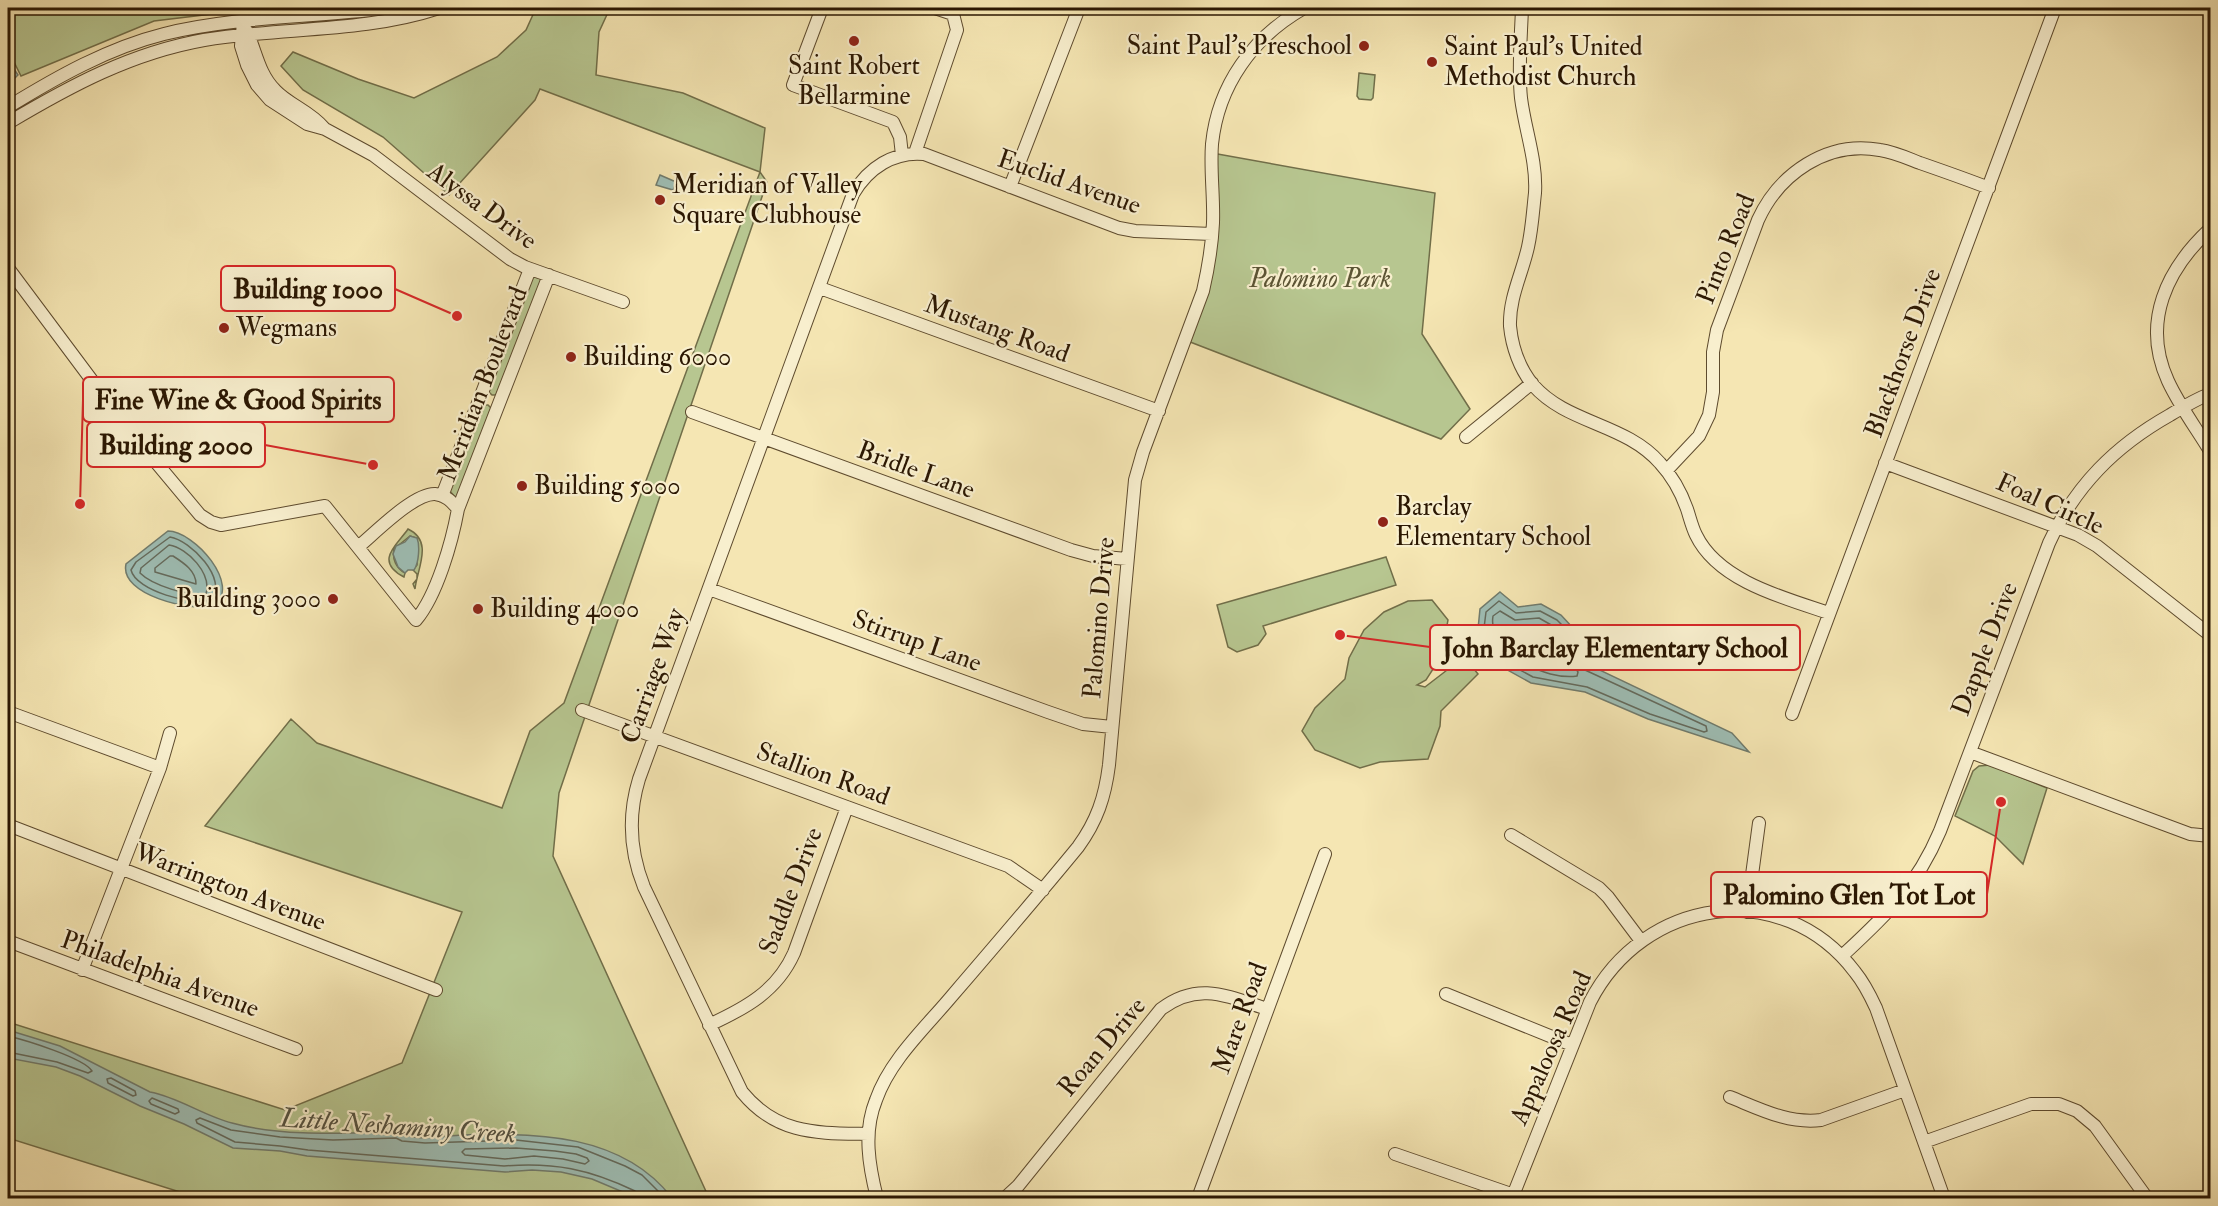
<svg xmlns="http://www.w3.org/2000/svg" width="2218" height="1206" font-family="'IM FELL Double Pica',serif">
	<rect width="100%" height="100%" fill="#f5e6b3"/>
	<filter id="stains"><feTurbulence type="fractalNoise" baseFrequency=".00333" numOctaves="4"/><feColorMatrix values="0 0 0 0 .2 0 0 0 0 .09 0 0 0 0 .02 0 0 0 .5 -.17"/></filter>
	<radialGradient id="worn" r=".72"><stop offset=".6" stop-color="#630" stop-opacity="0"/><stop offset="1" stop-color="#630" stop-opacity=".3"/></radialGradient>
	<!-- green -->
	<path fill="#b7c690" stroke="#716e49" stroke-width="1.5" d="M8 8H262L154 21 21 76 8 50Z
		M536 8H610L599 32 596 75 683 93 765 128 760 172 767 182 559 793 553 856 709 1198H199L8 1138V1022L285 1110 402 1063 462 912 205 826 291 719 317 743 502 808 530 731 564 703 760 172 540 89 535 100 449 195 383 137 303 90 281 66 293 52 358 79 414 98 497 57 526 30Z
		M1359 73 1375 75 1373 98 1371 100 1359 99 1357 96Z
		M1212 153 1435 193 1422 334 1470 409 1441 439 1185 340 1203 291Z
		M532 276 541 279 542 282 496 395H492L488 391Z
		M483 405H488L491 408 458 496 455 497 449 490Z
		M408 529C434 541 417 569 415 589L413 584 417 579V574L413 570 417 565V538L410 536 394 549C392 559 396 568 405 573L404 577C373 561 398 544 408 529Z
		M1386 557 1396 585 1263 626 1266 634 1258 645 1237 652 1228 647 1217 605Z
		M1432 600 1448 620 1443 647 1445 658 1442 665 1433 669 1426 680 1417 685 1425 687 1464 657 1478 674 1441 711 1440 726 1428 759 1380 762 1360 768 1315 750 1302 731 1315 708 1345 679 1349 658 1364 630 1384 612 1408 601Z
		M1990 765 2047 788 2023 864 1995 836 1955 816 1973 771 1979 766Z"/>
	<!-- water -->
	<path fill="#9ebeb5" stroke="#707b6d" stroke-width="1.5" d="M8 60 18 75 8 85Z
		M660 175 676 182 673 190 656 185Z
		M168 531C194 531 242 585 214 606 192 612 119 595 126 564Z
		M410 536 417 538C420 545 419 563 414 570H408L405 573 398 567 393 554 396 546 405 542Z
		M1500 592 1518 607 1541 604 1561 615 1572 627 1578 648 1589 665 1732 733 1749 752 1648 719 1585 692 1531 683 1502 667 1478 629 1480 609Z
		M8 1030 60 1046 150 1092C178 1097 204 1116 232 1123 282 1137 346 1133 398 1132 415 1142 443 1136 461 1135 536 1132 623 1134 672 1198H637L592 1179 561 1172 532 1170 505 1172 307 1156 280 1151 233 1148 184 1124 140 1106 80 1076 56 1067 8 1058Z"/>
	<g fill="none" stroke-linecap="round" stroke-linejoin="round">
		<!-- shore -->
		<path stroke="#646a5c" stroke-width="1.5" d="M170 537C190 540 229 579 211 600 193 606 136 591 131 570L136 562Z
			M169 545C188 548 212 574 206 594 189 597 152 585 140 573L141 568Z
			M170 556H173C184 563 196 571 196 584L155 572V568Z
			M1499 601 1516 613 1540 611 1557 620 1567 630 1572 651 1585 670 1706 726 1707 731 1704 732 1650 714 1587 687 1533 677 1507 663 1484 628 1486 612Z
			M1500 611 1515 620 1539 618 1553 626 1560 634 1566 654 1578 672 1577 676C1547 681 1487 653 1493 616Z
			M1506 628C1540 631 1551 620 1559 663 1547 666 1526 658 1517 649 1512 644 1509 637 1505 632Z
			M8 1036C25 1040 84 1058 92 1071L88 1073 57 1062 8 1052
			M111 1078 135 1091 136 1095 133 1096 108 1083 107 1079Z
			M152 1098 178 1109 179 1112 175 1114 151 1104 149 1101Z
			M516 1148 555 1151 576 1154 587 1158 589 1161 585 1164 563 1159 534 1156 505 1159 465 1155 462 1152 465 1149Z
			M637 1198 635 1191C589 1169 554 1162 504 1166L308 1150 280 1146 235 1142 197 1123 196 1120 200 1118 231 1130 280 1137 333 1140 396 1138 402 1141 425 1143 516 1140 578 1147 625 1166 642 1175 665 1198"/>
		<!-- minor casing -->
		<g stroke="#5e4b2e" stroke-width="14">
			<path id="minor" d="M822 8 793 85 893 122 900 137 902 155
				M1522 8C1521 37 1518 69 1521 98 1525 130 1537 161 1535 193 1533 211 1532 229 1528 247 1522 274 1509 298 1510 326 1512 347 1520 369 1533 385 1567 424 1625 423 1660 463 1672 476 1681 492 1687 509 1690 518 1692 527 1696 535 1718 581 1784 598 1829 613
				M243 22 241 46 247 65 257 85 270 100 307 124 325 129 373 155 510 259 525 267 623 302
				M246 30C256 50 258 73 275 90 289 105 310 111 324 128
				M8 107C57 77 108 48 164 34 236 16 312 18 386 8
				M8 123C70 86 131 53 204 40 282 27 363 33 439 8
				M915 153 957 30 953 14 935 8
				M1010 187 1079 8
				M2210 229C2167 269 2141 322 2168 381 2179 405 2196 428 2210 451
				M8 268 129 430 200 515 211 522 221 525 325 506 416 620C437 595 452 542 458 509L549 275
				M820 288 1159 411
				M692 412 1071 550 1093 556 1127 559
				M1466 437 1532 383
				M1885 463 2078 535 2097 546 2210 635
				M1667 470 1699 436 1709 415 1713 392V352L1717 330 1758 220C1779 174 1827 140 1880 150 1894 152 1907 158 1920 163 1943 171 1966 179 1989 188
				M442 496 530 269
				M358 547C375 533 414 493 435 494 446 495 452 502 458 509
				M709 589 1048 712 1083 724 1112 727
				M582 710 1008 866 1043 890
				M8 712 160 768
				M1792 714 2055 8
				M1970 752 2190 834 2210 836
				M8 825 436 990
				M1511 835 1599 888 1608 897 1641 941
				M1747 912 1759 823
				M8 941 296 1049
				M1842 956C1885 916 1916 888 1940 831L2049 543C2075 486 2115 446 2170 415 2183 407 2196 399 2210 394
				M82 970 160 768 170 733
				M1446 994 1572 1045
				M709 1025C746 1008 777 991 794 953L847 807
				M1730 1097C1760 1109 1788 1124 1821 1120L1905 1090
				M868 1134C817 1133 777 1135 742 1092L644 887C630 852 628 815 639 779L853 194C868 168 894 151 924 154L1119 228 1135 231 1212 234
				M1924 1142 2031 1104H2059L2077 1111 2095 1126 2147 1198
				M1395 1154 1514 1195
				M877 1198C869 1166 863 1132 876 1100 890 1060 925 1028 951 997 994 947 1037 897 1078 847 1097 821 1105 797 1109 765L1135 480 1143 452 1203 291C1208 269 1212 246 1213 223 1214 197 1210 170 1212 144 1218 85 1253 37 1304 8
				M1005 1198 1018 1186 1161 1009C1198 981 1227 996 1267 1009
				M1198 1198 1325 854
				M1512 1198 1590 1002C1643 898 1782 876 1855 972 1864 983 1870 995 1876 1008L1944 1198"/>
		</g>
		<!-- minor -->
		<use href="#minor" stroke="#f8efce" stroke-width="12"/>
	</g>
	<!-- markers -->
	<g fill="#8f2418" stroke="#f8efce" stroke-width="2">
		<circle cx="854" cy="41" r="6"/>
		<circle cx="1364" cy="46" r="6"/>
		<circle cx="1432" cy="62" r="6"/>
		<circle cx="660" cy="200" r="6"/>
		<circle cx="224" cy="328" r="6"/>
		<circle cx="571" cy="357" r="6"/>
		<circle cx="522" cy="486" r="6"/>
		<circle cx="1383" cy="522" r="6"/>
		<circle cx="333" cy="599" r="6"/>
		<circle cx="478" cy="609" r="6"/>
	</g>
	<g text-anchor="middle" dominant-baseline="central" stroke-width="4.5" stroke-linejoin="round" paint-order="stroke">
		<!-- poi labels -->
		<g font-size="26" fill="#2b1702" stroke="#f8efce" text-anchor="start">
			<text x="1352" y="46" text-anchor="end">Saint Paul's Preschool</text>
			<text x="1444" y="47">Saint Paul's United<tspan x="1444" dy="30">Methodist Church</tspan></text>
			<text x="854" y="66" text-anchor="middle">Saint Robert<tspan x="854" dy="30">Bellarmine</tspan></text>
			<text x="672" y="185">Meridian of Valley<tspan x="672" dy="30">Square Clubhouse</tspan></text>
			<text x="236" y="328">Wegmans</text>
			<text x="583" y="357">Building 6000</text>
			<text x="534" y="486">Building 5000</text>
			<text x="1395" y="507">Barclay<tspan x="1395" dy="30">Elementary School</tspan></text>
			<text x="321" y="599" text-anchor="end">Building 3000</text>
			<text x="490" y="609">Building 4000</text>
		</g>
		<!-- street labels -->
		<g font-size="26" fill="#2b1702" stroke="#f8efce">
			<text transform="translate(1069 182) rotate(19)">Euclid Avenue</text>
			<text transform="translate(482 206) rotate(36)">Alyssa Drive</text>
			<text transform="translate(1726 249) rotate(-68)">Pinto Road</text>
			<text transform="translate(997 329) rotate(20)">Mustang Road</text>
			<text transform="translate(1903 353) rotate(-70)">Blackhorse Drive</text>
			<text transform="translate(483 384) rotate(-69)">Meridian Boulevard</text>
			<text transform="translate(916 470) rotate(20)">Bridle Lane</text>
			<text transform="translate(2050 504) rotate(24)">Foal Circle</text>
			<text transform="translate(1099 618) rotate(-85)">Palomino Drive</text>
			<text transform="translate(917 641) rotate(20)">Stirrup Lane</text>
			<text transform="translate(1985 649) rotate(-69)">Dapple Drive</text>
			<text transform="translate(653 676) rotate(-70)">Carriage Way</text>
			<text transform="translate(823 774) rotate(20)">Stallion Road</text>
			<text transform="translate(230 887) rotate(21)">Warrington Avenue</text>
			<text transform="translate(791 891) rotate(-69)">Saddle Drive</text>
			<text transform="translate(160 974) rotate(20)">Philadelphia Avenue</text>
			<text transform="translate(1240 1018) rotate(-70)">Mare Road</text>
			<text transform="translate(1102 1047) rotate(-50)">Roan Drive</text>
			<text transform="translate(1551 1048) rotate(-66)">Appaloosa Road</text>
		</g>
		<!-- park labels -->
		<g font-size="26" font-style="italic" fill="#5c5434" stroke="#f8efce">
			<text x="1320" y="279">Palomino Park</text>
		</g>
		<!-- water labels -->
		<g font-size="27" font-style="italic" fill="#535141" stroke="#f8efce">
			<text transform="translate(398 1126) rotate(4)">Little Neshaminy Creek</text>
		</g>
	</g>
	<!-- callouts -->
	<path fill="none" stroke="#d62828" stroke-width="2" d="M457 316L395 289M80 504L83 400M373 465L265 445M1340 635L1430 647M2001 802L1987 894"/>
	<g fill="#d62828" stroke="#f8efce" stroke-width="2">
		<circle cx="457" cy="316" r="6"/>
		<circle cx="80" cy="504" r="6"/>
		<circle cx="373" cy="465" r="6"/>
		<circle cx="1340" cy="635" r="6"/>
		<circle cx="2001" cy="802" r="6"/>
	</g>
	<g fill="#f8efce" stroke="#d62828" stroke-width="2">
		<rect x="221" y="266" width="174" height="45" rx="6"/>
		<rect x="83" y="377" width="311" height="45" rx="6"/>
		<rect x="87" y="422" width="178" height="45" rx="6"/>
		<rect x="1430" y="625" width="370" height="45" rx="6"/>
		<rect x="1711" y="872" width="276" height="45" rx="6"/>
	</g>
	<g font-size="27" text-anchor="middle" font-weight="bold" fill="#2b1702">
		<text x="308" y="298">Building 1000</text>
		<text x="238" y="409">Fine Wine &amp; Good Spirits</text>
		<text x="176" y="454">Building 2000</text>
		<text x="1615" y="657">John Barclay Elementary School</text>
		<text x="1849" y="904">Palomino Glen Tot Lot</text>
	</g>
	<!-- margin -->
	<rect width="2218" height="1206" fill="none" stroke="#f5e6b3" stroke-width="30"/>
	<rect x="9" y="9" width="2200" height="1188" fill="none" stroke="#2b1702" stroke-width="3"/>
	<rect x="15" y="15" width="2188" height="1176" fill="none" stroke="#2b1702" stroke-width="1.5"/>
	<rect width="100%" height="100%" filter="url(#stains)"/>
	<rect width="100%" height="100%" fill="url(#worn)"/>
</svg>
